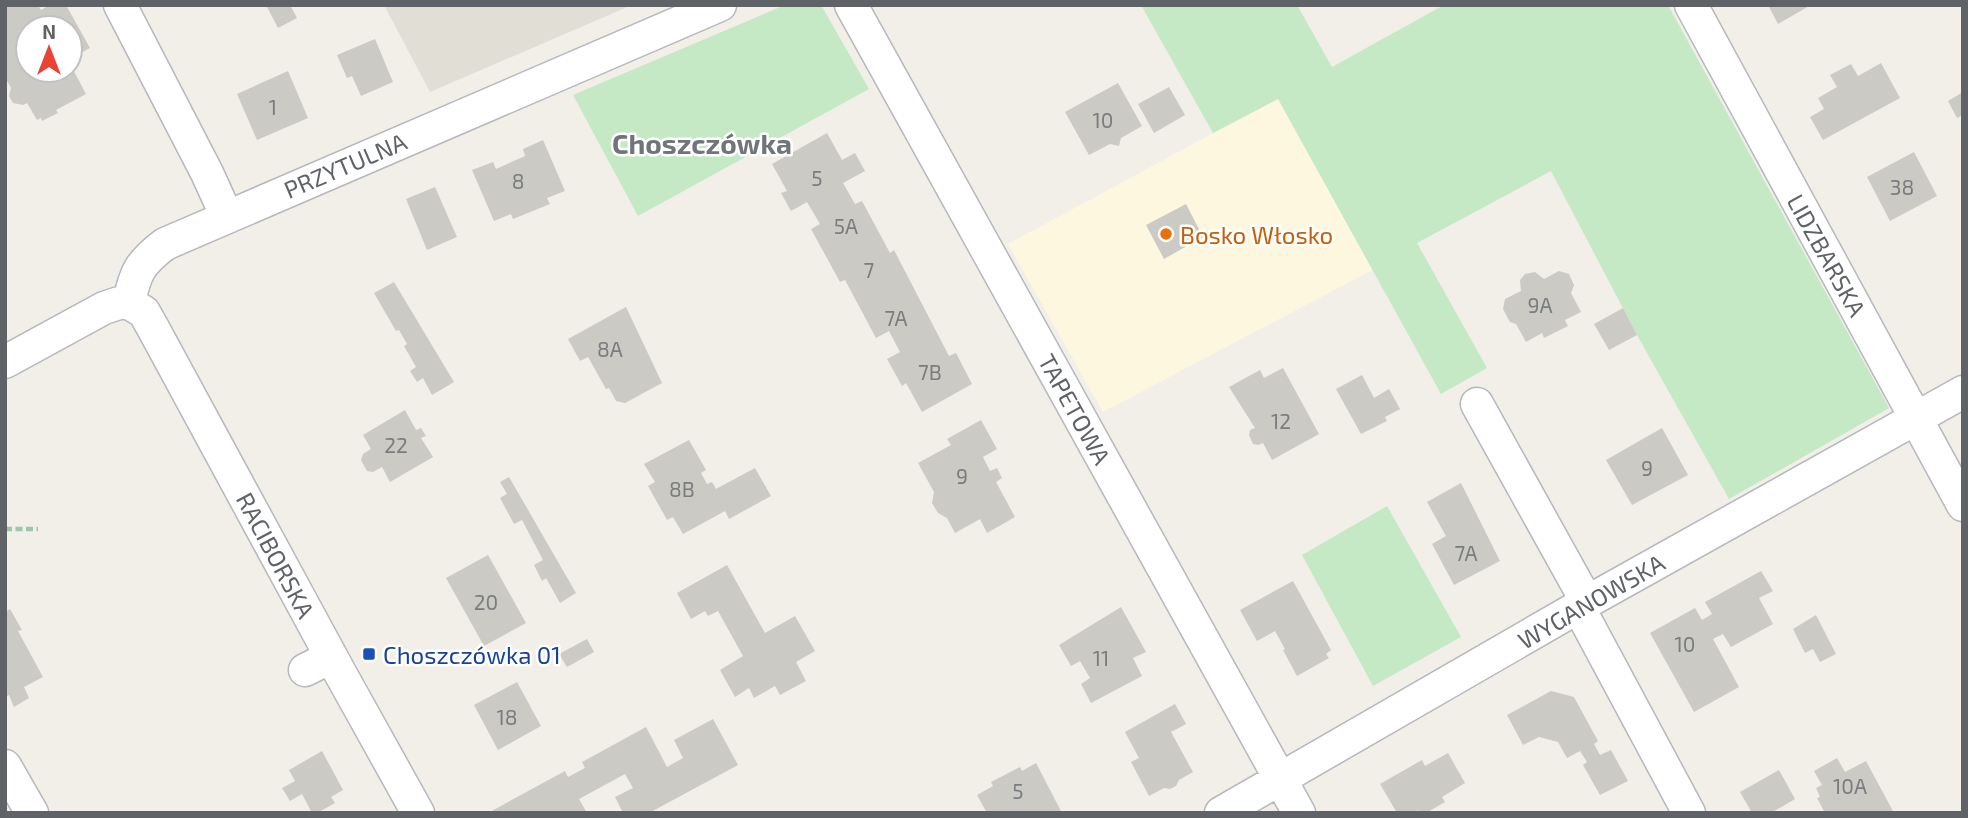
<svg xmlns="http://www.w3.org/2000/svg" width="1968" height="818" font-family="'Exo 2',sans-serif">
	<rect width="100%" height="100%" fill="#f1efe8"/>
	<!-- commercial -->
	<path fill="#fef7e0" d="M1278 98 1374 269 1103 412 1008 244Z"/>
	<!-- education -->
	<path fill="#e1ded6" d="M384 5H632L430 92Z"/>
	<!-- green -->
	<path fill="#c5e8c5" d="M785 5H821L869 89 638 216 573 95Z
		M1141 5H1297L1332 67 1444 5H1668L1889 408 1729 499 1637 335 1551 171 1417 243 1487 368 1441 394 1278 99 1213 133Z
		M1387 506 1461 637 1373 686 1302 555Z"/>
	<!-- building -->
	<path fill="#cccac5" d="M5 5H38L41 10 50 5H66L90 48 70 59V28H28V70H70V64L86 94 56 110 58 113 42 121 41 118 37 120 27 103 23 105 13 103 9 96 11 88 5 77Z
		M266 5H290L297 18 278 28Z
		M1768 5H1811L1778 24Z
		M375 39 393 82 361 96 352 76 347 78 337 55Z
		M1881 63 1900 98 1823 140 1810 117 1824 109 1818 98 1837 87 1830 75 1851 64 1858 76Z
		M288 71 308 118 257 140 237 94Z
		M1118 83 1142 126 1121 138 1119 146 1110 144 1089 155 1065 112Z
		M1169 87 1185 115 1154 133 1138 104Z
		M1963 92V115L1957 118 1948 101Z
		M827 133 842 160 855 153 865 171 843 183 855 204 862 201 890 253 894 250 949 356 956 353 972 384 922 412 906 383 902 386 887 359 900 352 889 331 876 338 845 280 840 282 811 229 820 224 807 202 791 211 781 193 787 191 772 164Z
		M543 140 565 191 547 198 550 204 513 219 511 214 494 221 472 170 493 162 496 169 525 156 523 149Z
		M1914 152 1937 196 1890 221 1867 177Z
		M435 187 457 237 427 250 406 199Z
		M1186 204 1203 237 1164 259 1146 225Z
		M1559 271 1569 274 1574 285 1571 293 1581 312 1565 320 1568 326 1544 338 1542 333 1526 342 1516 324 1510 322 1503 309 1505 299 1521 291 1520 280 1525 274 1535 272 1544 279Z
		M394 282 454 382 432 395 423 378 417 382 410 371 416 367 404 346 407 344 399 330 396 331 374 293Z
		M626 307 662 383 625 403 616 401 609 388 606 389 588 357 580 361 568 339Z
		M1623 308 1637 335 1609 350 1594 324Z
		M1283 368 1319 434 1272 460 1263 443 1258 445 1253 444 1249 435 1250 430 1255 428 1229 387 1260 370 1264 378Z
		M1362 375 1374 398 1389 389 1400 409 1385 417 1387 421 1361 434 1336 389Z
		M405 410 416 430 421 428 426 436 421 438 433 457 390 482 382 467 373 472 367 471 361 460 363 454 371 449 363 435Z
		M981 420 997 449 983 457 990 471 997 468 1002 478 996 482 1015 517 987 533 980 519 955 533 947 518 938 513 932 503 934 492 918 463 951 445 947 439Z
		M1662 428 1688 475 1632 505 1606 460Z
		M689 440 706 470 701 473 707 484 712 482 716 489 755 468 771 496 729 519 725 511 683 534 673 517 667 520 648 486 655 482 644 464Z
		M509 477 576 593 560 603 546 578 542 581 534 565 543 560 522 520 514 524 500 498 507 494 500 482Z
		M1461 483 1500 561 1454 585 1432 544 1446 536 1427 502Z
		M488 555 526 623 484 646 446 578Z
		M727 565 765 633 795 616 815 651 796 662 806 681 780 695 775 686 754 698 749 688 735 697 720 670 743 656 718 611 708 616 705 611 691 619 677 593Z
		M1761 571 1773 591 1759 598 1773 624 1731 647 1723 634 1713 639 1739 687 1694 712 1650 633 1695 608 1702 620 1712 614 1705 602Z
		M1293 581 1331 650 1326 654 1329 658 1297 676 1283 650 1285 649 1275 631 1257 641 1240 610Z
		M1121 607 1146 652 1133 658 1142 676 1091 703 1081 684 1090 678 1080 661 1071 666 1059 645Z
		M10 609 22 630 18 631 43 677 24 687 29 698 14 707 9 695 5 697V612Z
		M1816 615 1836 654 1820 662 1813 649 1805 653 1793 629Z
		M587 639 594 652 567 667 559 654Z
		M517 682 541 726 498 750 474 705Z
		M1551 691 1574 697 1598 741 1594 744 1600 755 1611 750 1628 781 1600 795 1583 765 1587 762 1580 751 1567 758 1558 742 1539 737 1523 745 1507 715Z
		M1175 704 1186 724 1171 732 1193 772 1179 780 1176 786 1170 789 1164 788 1149 796 1131 762 1139 758 1125 732Z
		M713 719 738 765 649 813H623L615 797 633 788 625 774 579 799 587 813H488L565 771 568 777 585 768 582 762 646 727 667 767 683 758 674 740Z
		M322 751 343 790 331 797 335 803 317 813H312L302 794 290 801 282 788 295 781 289 770Z
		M1448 753 1465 783 1442 797 1445 802 1426 813H1419L1418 810 1414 813H1397L1380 784 1422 760 1425 766Z
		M1837 758 1845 772 1866 761 1894 813H1825L1817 798 1820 797 1816 788 1822 785 1814 771Z
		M1036 763 1062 813H987L977 795 993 786 991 782 1020 767 1022 771Z
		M1779 770 1795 799 1771 813H1752L1740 792Z"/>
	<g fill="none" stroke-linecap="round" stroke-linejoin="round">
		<!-- minor casing -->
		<g stroke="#b5b8bc" stroke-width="35">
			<path id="minor" d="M120 5 207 173 227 217
				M851 5 1299 813
				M1691 5 1963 505
				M129 303C135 272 140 263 165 244L720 5
				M129 303 144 312 153 328 339 671 418 813
				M5 362 104 308 119 303H129
				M1477 404 1587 602
				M1579 608 1689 813
				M305 670 331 657
				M5 766 32 813
				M1221 813 1587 602 1963 392"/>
		</g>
		<!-- path -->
		<path stroke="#9cc7a9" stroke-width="4.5" stroke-dasharray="7 3.5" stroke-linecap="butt" d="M5 529H38"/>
		<!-- minor -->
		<use href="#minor" stroke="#fff" stroke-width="32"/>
	</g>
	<!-- markers -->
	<circle fill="#e8710a" stroke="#fff" stroke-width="2.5" cx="1166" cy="234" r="7"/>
	<rect fill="#1a4fb4" stroke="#fff" stroke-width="2.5" x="362" y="647" width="14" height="14" rx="3.5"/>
	<g text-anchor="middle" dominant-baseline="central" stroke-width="5" stroke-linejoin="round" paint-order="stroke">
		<!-- number labels -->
		<g font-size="21" fill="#7a7d7f">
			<text x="273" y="106">1</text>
			<text x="1103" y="119">10</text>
			<text x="817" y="177">5</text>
			<text x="518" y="180">8</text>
			<text x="1902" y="186">38</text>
			<text x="846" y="225">5A</text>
			<text x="869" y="269">7</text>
			<text x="1540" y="304">9A</text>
			<text x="896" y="317">7A</text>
			<text x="610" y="348">8A</text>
			<text x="930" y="371">7B</text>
			<text x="1281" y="420">12</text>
			<text x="396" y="444">22</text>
			<text x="1647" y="467">9</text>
			<text x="962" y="475">9</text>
			<text x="682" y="488">8B</text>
			<text x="1466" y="552">7A</text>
			<text x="486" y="601">20</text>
			<text x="1685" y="643">10</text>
			<text x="1101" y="657">11</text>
			<text x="507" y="716">18</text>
			<text x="1850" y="785">10A</text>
			<text x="1018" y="790">5</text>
		</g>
		<!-- street labels -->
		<g font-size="24" fill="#5f6368" stroke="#fff">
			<text transform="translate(345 165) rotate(-23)">PRZYTULNA</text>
			<text transform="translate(1827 255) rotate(61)">LIDZBARSKA</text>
			<text transform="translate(1075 409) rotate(61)">TAPETOWA</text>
			<text transform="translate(276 555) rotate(62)">RACIBORSKA</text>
			<text transform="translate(1591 601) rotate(-30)">WYGANOWSKA</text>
		</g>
		<!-- food labels -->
		<g font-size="24" fill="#c56008" stroke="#fff" text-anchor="start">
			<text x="1180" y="234">Bosko Włosko</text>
		</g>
		<!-- transit labels -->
		<g font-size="24" fill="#164399" stroke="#fff" text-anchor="start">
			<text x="383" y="654">Choszczówka 01</text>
		</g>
		<!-- quarter labels -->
		<g font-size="28" font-weight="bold" fill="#70757a" stroke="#fff">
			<text x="702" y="143">Choszczówka</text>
		</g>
	</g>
	<!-- border -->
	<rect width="1968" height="818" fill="none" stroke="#5f6368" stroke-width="14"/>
	<!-- north arrow -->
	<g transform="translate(49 49)"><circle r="33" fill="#ffffff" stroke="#bfc1c3" stroke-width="2"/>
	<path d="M0-5L12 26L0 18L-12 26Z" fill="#ea4335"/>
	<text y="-10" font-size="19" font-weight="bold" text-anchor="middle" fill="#5f6368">N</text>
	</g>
</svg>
